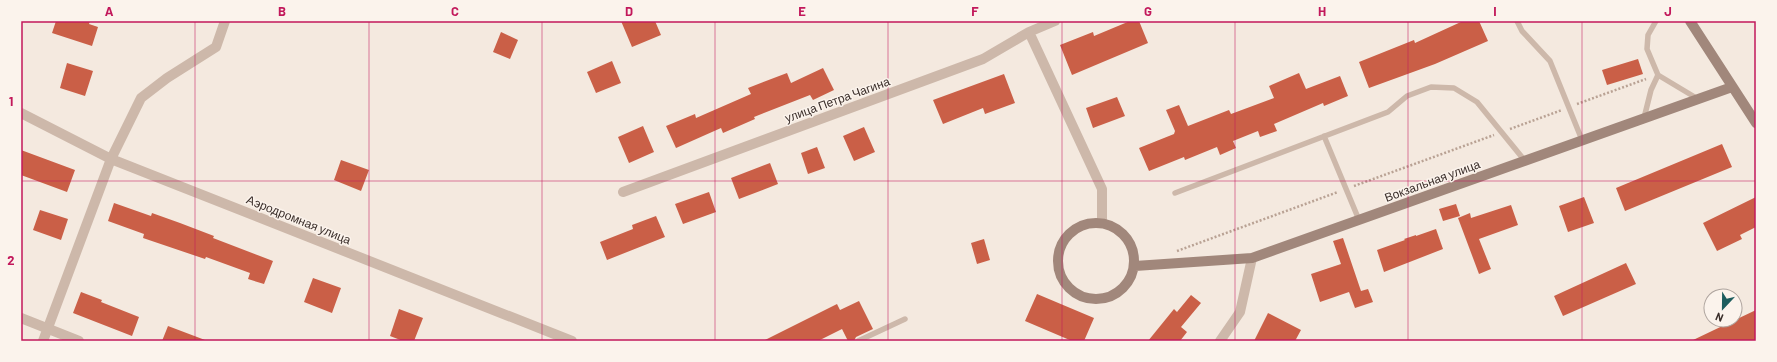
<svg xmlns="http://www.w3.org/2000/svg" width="1777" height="362" font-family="Barlow,sans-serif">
	<rect width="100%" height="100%" fill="#f4e9df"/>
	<!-- building -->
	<path fill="#ca5f47" d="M56 21H90L89 24 98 27 92 46 52 33Z
		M621 21H655L661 35 632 47Z
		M1130 21H1139L1148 43 1072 75 1060 45 1093 32 1094 36Z
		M1463 21H1479L1488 41 1435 64 1369 88 1359 62 1414 40 1415 43Z
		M501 32 518 40 510 59 493 52Z
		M1638 59 1643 74 1607 85 1602 70Z
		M612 61 621 83 596 93 587 72Z
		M67 63 93 71 85 96 60 88Z
		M823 68 834 90 813 100 810 95 754 117 755 119 723 133 721 128 676 148 666 126 695 114 696 118 751 94 748 88 787 73 791 83Z
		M1299 73 1306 89 1340 76 1348 96 1324 106 1323 103 1274 124 1277 131 1260 137 1258 131 1233 141 1236 148 1220 155 1217 147 1185 160 1184 157 1149 171 1139 148 1174 134 1175 131 1166 110 1179 105 1188 126 1229 110 1231 114 1274 98 1269 86Z
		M1004 74 1015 103 985 114 983 108 943 124 933 100Z
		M1117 97 1125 116 1093 128 1086 108Z
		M643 126 654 152 629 163 618 137Z
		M864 127 875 152 854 161 843 136Z
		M1722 144 1732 167 1625 211 1616 188Z
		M817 147 825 168 808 174 801 153Z
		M21 150 75 170 67 192 21 175Z
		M341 160 369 170 361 191 334 180Z
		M770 163 778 184 739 199 731 178Z
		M709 192 716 212 683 224 675 204Z
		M1584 197 1594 223 1568 232 1559 206Z
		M1756 197V227L1740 235 1742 239 1717 251 1703 223Z
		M114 203 151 216 152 213 180 223 214 236 213 238 273 261 264 284 248 279 250 273 206 257 205 259 143 238 144 234 108 221Z
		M1456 204 1460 216 1443 221 1439 209Z
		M1511 205 1518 225 1479 239 1491 269 1479 274 1458 218 1470 213 1471 218Z
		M40 210 68 219 61 240 33 230Z
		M656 216 665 237 607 260 600 242 633 229 632 225Z
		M1436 229 1443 249 1384 272 1377 250 1405 240 1404 239 1416 235V236Z
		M1343 238 1361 291 1368 289 1373 302 1355 308 1349 292 1320 302 1311 274 1341 264 1333 241Z
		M984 239 990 260 977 264 971 243Z
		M1626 263 1636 284 1563 316 1554 296Z
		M313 278 341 288 332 313 304 302Z
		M81 292 102 300 101 302 139 317 132 336 73 313Z
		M1037 294 1094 318 1084 341H1072L1025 321Z
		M1191 295 1201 303 1181 327 1187 332 1180 341H1148L1174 309 1177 312Z
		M859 301 873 329 856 337 854 341H848L842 329 818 341H763L837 304 840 310Z
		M399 309 423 318 414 341H403L390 336Z
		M1756 310V341H1691L1735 320Z
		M1268 313 1301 330 1295 341H1254Z
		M168 326 205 340V341H162Z"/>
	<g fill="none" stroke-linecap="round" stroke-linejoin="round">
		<!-- path -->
		<path stroke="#b9a294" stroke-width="2.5" stroke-dasharray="2 2" stroke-linecap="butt" d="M1577 104 1646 79
			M1510 129 1562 110
			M1354 186 1494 135
			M1177 251 1338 192"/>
		<!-- lane -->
		<path stroke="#cdb8aa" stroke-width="5.5" d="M1517 21 1522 31 1550 61 1582 140
			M1656 21 1648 35 1647 49 1658 75 1698 99
			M1644 118 1651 90 1658 75
			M1324 136 1359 220
			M1175 193 1388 112 1407 96 1431 87 1454 88 1477 102 1525 161
			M858 341 905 319"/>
		<!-- street -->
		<path stroke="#cdb8aa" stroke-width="10" d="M1029 32 1102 189V222
			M21 113 111 159 572 341
			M623 192 983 59 1029 32 1055 21
			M21 318 79 341
			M43 341 111 159 141 98 167 78 216 47 225 21
			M1220 341 1240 312 1252 258"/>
		<!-- secondary -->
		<path stroke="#a1877b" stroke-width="10" d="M1690 21 1756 123
			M1058 261a38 38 0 1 1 76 0a38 38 0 1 1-76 0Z
			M1135 266 1252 258 1732 87"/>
	</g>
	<!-- grid -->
	<path fill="none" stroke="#c2185b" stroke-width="1" stroke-opacity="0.55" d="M195 21V341M369 21V341M542 21V341M715 21V341M888 21V341M1062 21V341M1235 21V341M1408 21V341M1582 21V341M21 181H1756"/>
	<g text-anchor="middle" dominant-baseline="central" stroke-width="3" stroke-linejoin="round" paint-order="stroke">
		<!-- street labels -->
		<g font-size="12" fill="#3a2e2a" stroke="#fbf3ec">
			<text transform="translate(837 99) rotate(-20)">улица Петра Чагина</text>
			<text transform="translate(1432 180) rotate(-20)">Вокзальная улица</text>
			<text transform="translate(299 219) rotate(22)">Аэродромная улица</text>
		</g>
	</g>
	<!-- border -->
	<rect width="1777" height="362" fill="none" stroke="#fbf3ec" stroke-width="44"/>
	<!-- north arrow -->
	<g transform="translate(1723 308) rotate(202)"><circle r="19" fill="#fbf3ec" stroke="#aea49e"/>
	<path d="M0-3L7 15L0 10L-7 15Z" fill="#1d5d5e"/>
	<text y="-6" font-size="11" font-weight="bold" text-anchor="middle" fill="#3a2e2a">N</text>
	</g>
	<rect x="22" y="22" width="1733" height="318" fill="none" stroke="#c2185b" stroke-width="1.5"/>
	<g font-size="13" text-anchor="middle" font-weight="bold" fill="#c2185b">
		<text x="109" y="16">A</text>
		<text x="282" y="16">B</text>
		<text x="455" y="16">C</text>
		<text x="629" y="16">D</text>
		<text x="802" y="16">E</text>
		<text x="975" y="16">F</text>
		<text x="1148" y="16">G</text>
		<text x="1322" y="16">H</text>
		<text x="1495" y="16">I</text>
		<text x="1668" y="16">J</text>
		<text x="11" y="106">1</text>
		<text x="11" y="265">2</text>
	</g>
</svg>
